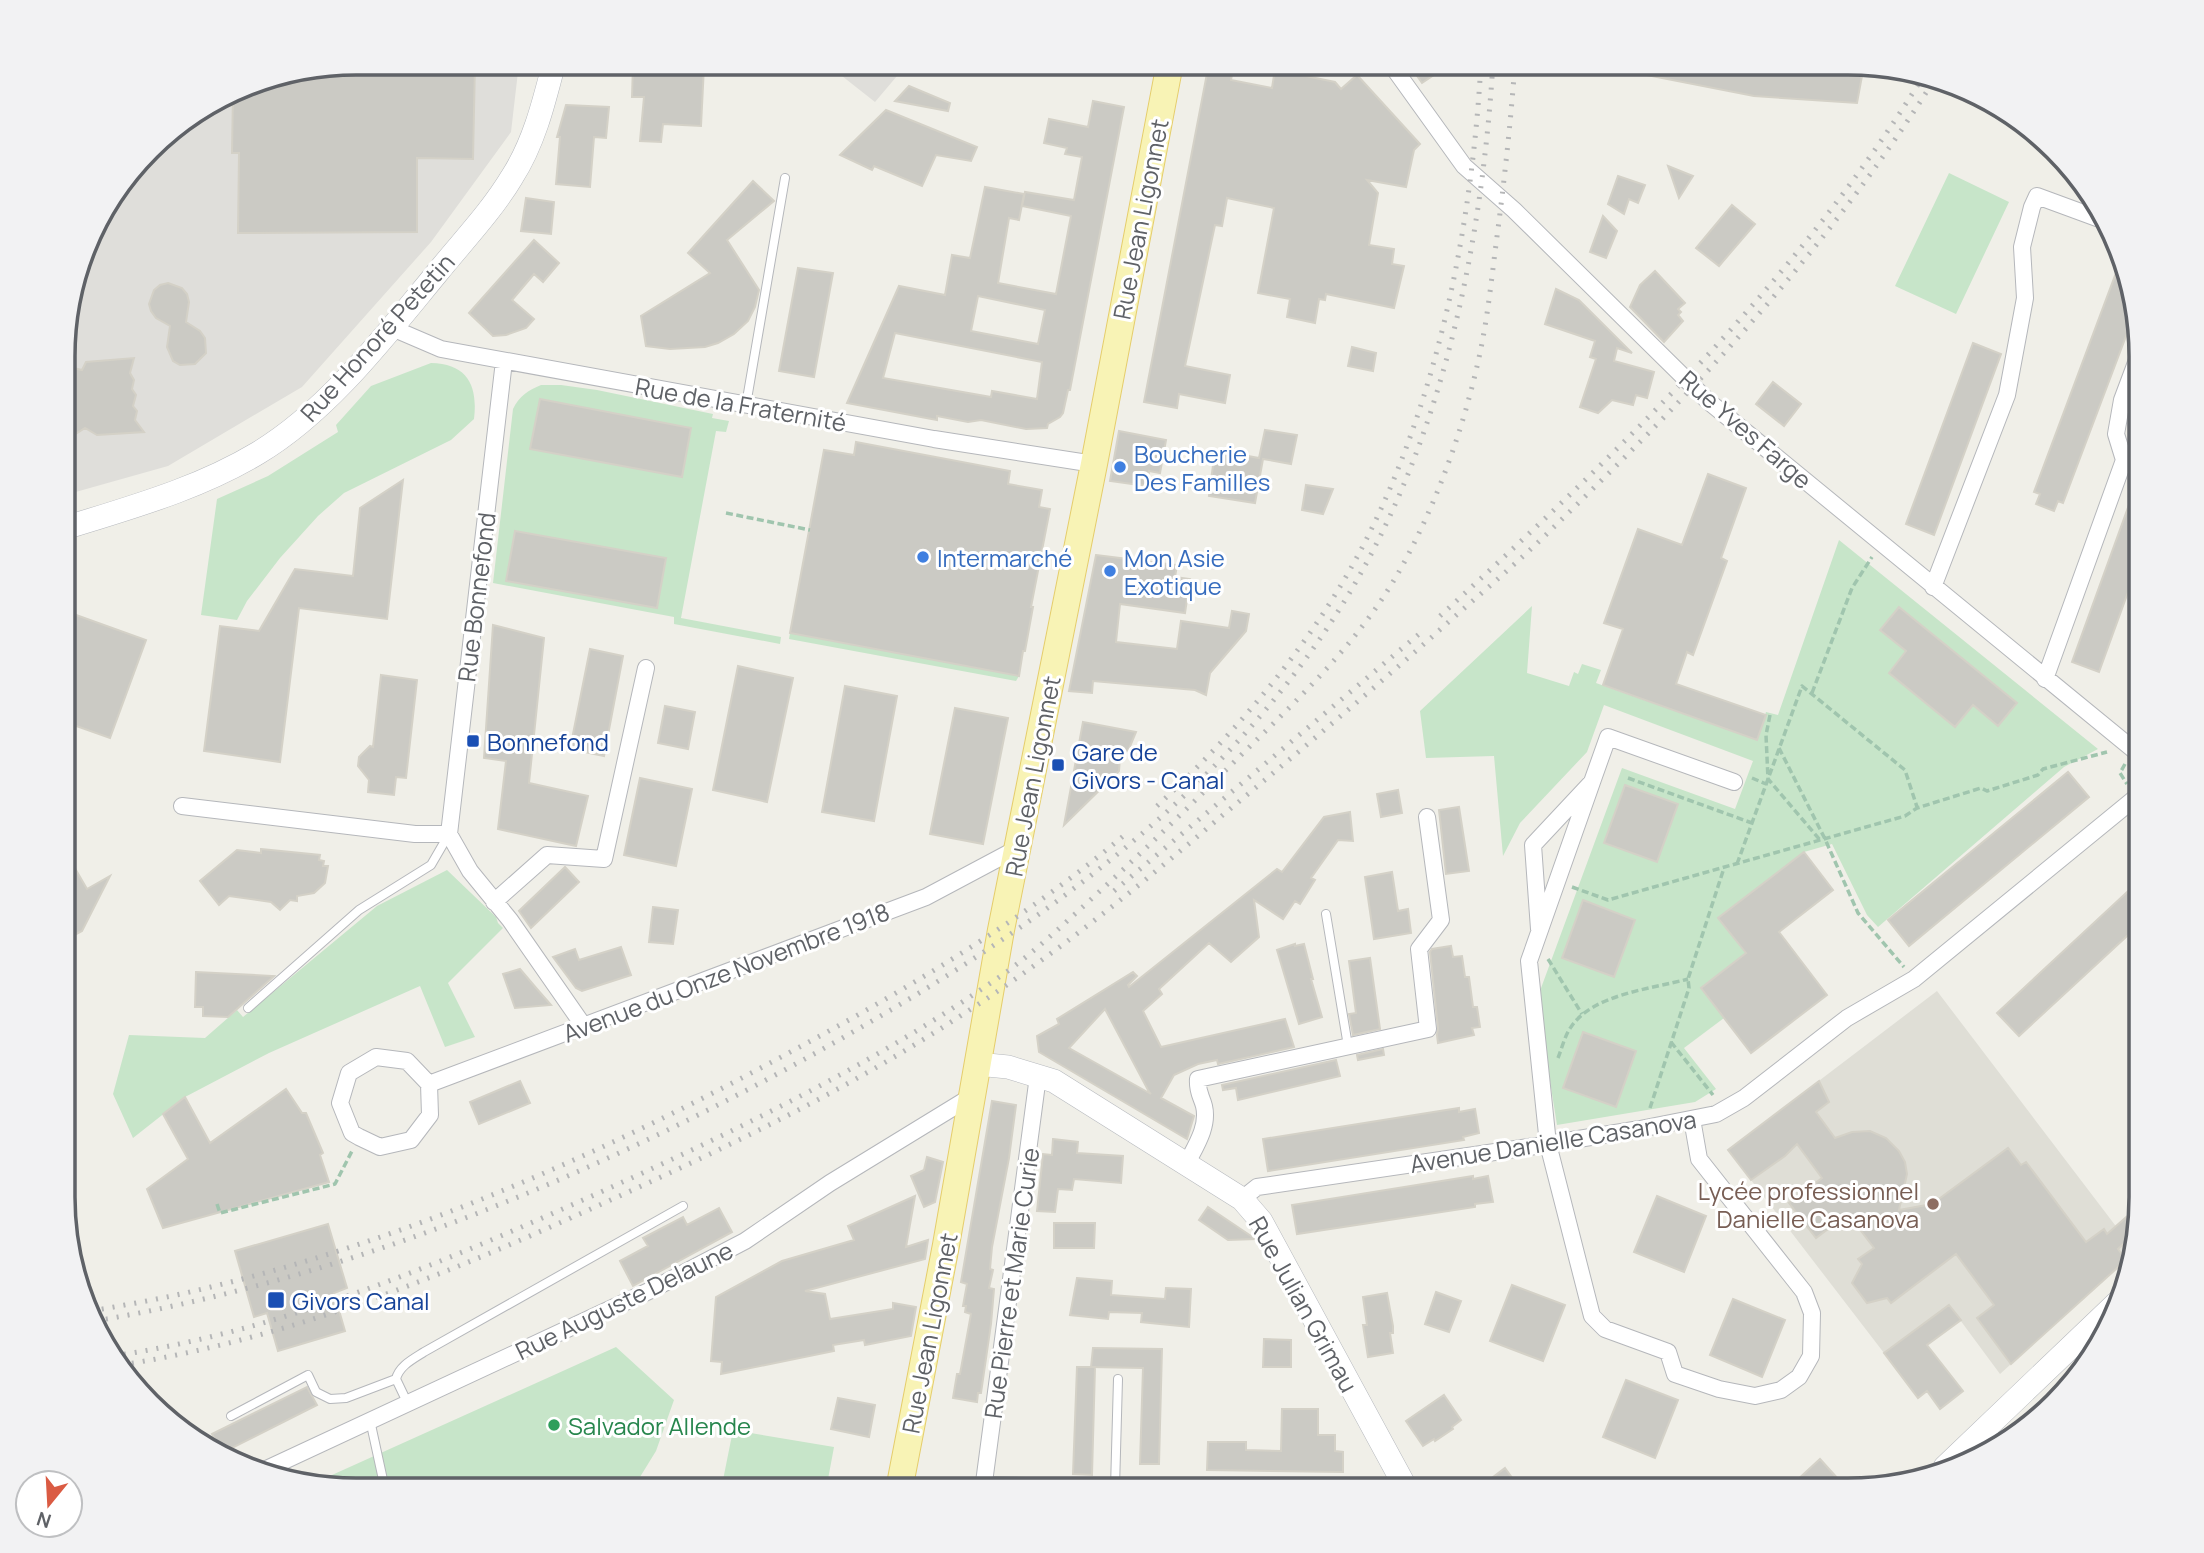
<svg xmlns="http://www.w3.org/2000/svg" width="2204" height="1553" font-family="Manrope,sans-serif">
	<rect width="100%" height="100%" fill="#f0efe8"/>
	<!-- industrial -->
	<path fill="#dfdeda" d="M356 63H519L511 132 431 242 302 387 168 466 65 495V318L93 226 162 136 244 85Z
		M679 63H908L875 102 842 76Z"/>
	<!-- education -->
	<path fill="#dfded6" d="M1752 64H1864L1857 103 1750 96Z
		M1937 991 2134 1250 2126 1260 2000 1374 1949 1305 1884 1353 1728 1150Z"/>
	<!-- green -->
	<path fill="#c7e5c9" d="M1949 173 2009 202 1956 314 1895 286Z
		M431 363C468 364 478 386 474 419L451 440 344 493 318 516 280 558 247 601 237 620 201 615 217 499 268 476 338 432 336 425 371 386Z
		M541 385H561L597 390 713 414 712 418 729 421 726 432 716 431 681 618 781 637 780 644 674 624V617L493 583 513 409C519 396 529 390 541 385Z
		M1839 540 2098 749 2064 767 1878 927 1867 915 1832 844 1804 852 1719 918 1746 953 1701 988 1724 1018 1684 1048 1716 1089 1695 1102 1557 1125 1537 999 1622 768 1735 809 1753 761 1604 705 1587 752 1520 823 1503 856 1494 756 1426 758 1420 711 1532 606 1527 673 1569 686 1574 672 1578 674 1582 664 1601 670 1596 683 1757 740 1766 712 1778 715Z
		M790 633 1019 676 1016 681 789 639Z
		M447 870 496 917 498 923 503 928 448 983 475 1037 445 1047 420 986 269 1053 185 1097 133 1138 113 1094 129 1035 205 1038 237 1010 243 1017 377 906Z
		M616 1347 674 1400 656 1451 632 1490 337 1489 312 1484Z
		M733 1430 834 1447 826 1490H721Z"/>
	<!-- building -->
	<path fill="#cbcac4" stroke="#d4d1c7" stroke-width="2" fill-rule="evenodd" d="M356 63H475L473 159 417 158V232L238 233 239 153H232L233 92 244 85Z
		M654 63 704 66 701 126 663 124 661 142 640 141 644 97H632L633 64Z
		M1209 63H1234L1231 80 1272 88 1276 63H1293L1291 73 1335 82 1341 89 1357 75 1420 144 1414 150 1406 187 1367 180 1378 193 1369 245 1394 249 1392 264 1404 266 1394 308 1326 294 1325 300 1319 299 1315 323 1287 317 1290 299 1258 293 1274 208 1227 198 1222 226 1215 225 1185 366 1230 375 1225 403 1179 394 1177 408 1144 402Z
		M1408 63H1431L1437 73 1422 83Z
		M1631 64H1782L1781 70 1862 76 1857 103 1754 96 1631 72Z
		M909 86 950 103 948 111 895 101Z
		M1093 101 1124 107 1070 390H1068L1063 413 1060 417 1048 424 1047 428 1026 429 981 420 968 422 937 416V420L847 403 899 286 945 295 952 255 970 258 985 187 1024 194 1019 220 1009 218 998 283 1056 294 1071 216 1022 206 1025 192 1074 200 1082 157 1065 154 1067 148 1044 143 1049 119 1088 127ZM978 296 1045 310 1038 344 971 331ZM895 333 1042 362 1037 399 992 391 991 397 883 378Z
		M566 105 609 107 606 138 594 137 590 187 556 184 560 137H557Z
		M886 110 977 147 971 161 936 155 922 186 874 166 872 170 840 155Z
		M1668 166 1693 176 1679 198Z
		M1618 176 1645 185 1638 203 1629 199 1624 214 1608 204Z
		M753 181 774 201 727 240 759 290 755 307 748 321 734 334 718 343 705 347 670 349 646 346 641 316 710 273 688 253Z
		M526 198 554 202 551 234 521 231Z
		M1732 205 1755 224 1719 266 1696 248Z
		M1603 216 1617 231 1606 258 1590 252Z
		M534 240 559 263 543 282 534 274 512 300 534 319 526 328 506 335 493 336 469 313Z
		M2119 265 2134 315 2063 503 2058 501 2054 511 2036 504 2040 494 2034 492Z
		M798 268 833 273 814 377 779 371Z
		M1655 271 1685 303 1678 309 1681 312 1678 315 1683 321 1664 342 1630 307 1640 285Z
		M168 283 182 288 187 294 189 302 186 322 200 331 205 338 206 353 195 364 180 365 173 361 167 347 170 326 156 318 151 311 149 304 154 290 160 285Z
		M1556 289 1579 300 1632 353 1617 348 1614 361 1654 372 1647 398 1636 395 1633 405 1612 400 1598 413 1580 407 1596 359 1590 357 1595 341 1545 324Z
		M1973 343 2001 354 1934 535 1906 524Z
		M1352 347 1376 353 1373 371 1348 366Z
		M134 358 130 373 134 380 132 389 136 395 133 406 137 411 135 420 144 432 97 435 85 428 68 439 65 366 82 370 86 362Z
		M1773 382 1801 404 1784 426 1756 404Z
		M540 399 691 428 682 477 530 449Z
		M1265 430 1297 435 1291 464 1263 459 1255 503 1209 496 1215 450 1259 458Z
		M1119 431 1166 440 1160 473 1149 471 1147 486 1110 481Z
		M856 442 1010 471 1008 484 1042 490 1039 507 1050 509 1031 607H1033L1025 651H1023L1019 676 790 633 824 450 854 455Z
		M1708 474 1746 488 1721 558 1727 561 1693 655 1687 652 1676 684 1766 715 1757 740 1603 685 1623 629 1604 623 1638 529 1682 545Z
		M403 480 387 619 299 608 280 762 204 751 220 626 259 631 295 569 353 576 360 508Z
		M2138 480H2140V559L2099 672 2072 662Z
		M1306 485 1333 489 1323 514 1302 510Z
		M515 531 666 558 657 608 506 581Z
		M1096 555 1177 565 1175 577 1190 579 1185 613 1120 604 1116 642 1177 649 1181 621 1229 628 1232 611 1249 614 1246 631 1210 673 1206 695 1195 690 1093 681 1092 693 1069 691Z
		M1899 607 2017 703 1998 726 1973 705 1955 727 1889 673 1906 651 1880 630Z
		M65 611 146 640 110 738 65 722Z
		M493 625 544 638 529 783 588 796 576 846 498 829 506 761 484 758Z
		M590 649 623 656 604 756 570 749Z
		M738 666 793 678 767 802 713 790Z
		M381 675 417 680 406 778 396 777 394 795 368 792 369 780 358 766 359 757 370 746 373 747Z
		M845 686 897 696 874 821 822 812Z
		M665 706 695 712 688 749 658 743Z
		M955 708 1008 718 983 844 930 834Z
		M1083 722 1136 732 1129 749 1120 757 1119 771 1064 825Z
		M2068 772 2089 797 1909 946 1888 920Z
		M640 778 692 789 676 866 624 855Z
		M1625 785 1678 804 1657 862 1604 843Z
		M1398 790 1402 813 1381 817 1377 794Z
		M1459 807 1469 871 1446 874 1439 810Z
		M1350 812 1353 841 1338 840 1311 878 1315 880 1300 904 1295 901 1283 919 1254 900 1259 937 1231 962 1209 943 1159 989 1162 994 1143 1011 1161 1047 1285 1019 1294 1047 1218 1064 1217 1060 1198 1064 1174 1075 1161 1098 1194 1116 1187 1139 1039 1052 1037 1036 1059 1024 1057 1019 1133 972 1137 976 1128 985 1129 987 1277 869 1282 872 1324 817ZM1105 1009 1149 1092 1151 1094 1069 1048Z
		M261 849 320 855 319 860 324 861 323 866H328L325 883 314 893 297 896V901L290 900 280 910 271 902 229 896 219 905 200 881 237 850 261 853Z
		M65 851 87 889 110 876 82 931 65 940Z
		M1804 852 1833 890 1779 932 1827 995 1751 1053 1701 988 1746 953 1718 918Z
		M565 867 579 882 531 928 519 911Z
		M1392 872 1398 911 1408 909 1411 933 1374 939 1365 877Z
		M2140 880V924L2019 1036 1997 1013Z
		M1583 900 1635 920 1614 977 1562 958Z
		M653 907 678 910 673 944 649 942Z
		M1295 944V946L1304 944 1313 979H1311L1322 1017 1299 1024 1277 950Z
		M1451 946 1453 957 1462 956 1465 977H1469L1473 1007H1477L1480 1027 1472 1028 1474 1035 1438 1043 1437 1035 1438 1028 1430 952 1432 949Z
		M621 947 631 975 582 991 576 988 553 957 575 949 579 960Z
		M1370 958 1380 1029 1353 1035 1349 1014 1356 1013 1349 961Z
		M520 969 537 989 551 1005 515 1008 503 974Z
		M196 972 274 976 228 1017 203 1016V1007H195Z
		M1583 1032 1636 1051 1616 1107 1563 1088Z
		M1383 1049 1384 1055 1358 1060 1357 1055Z
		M1336 1060 1340 1076 1238 1100 1236 1088 1223 1090 1222 1085Z
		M520 1081 530 1103 479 1124 470 1102Z
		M1819 1081 1829 1102 1816 1112 1835 1138 1852 1132 1870 1131 1886 1138 1899 1151 1905 1162 1907 1174 1899 1210 1932 1204 2008 1148 2021 1165 2026 1162 2086 1242 2104 1229 2107 1234 2140 1205 2137 1232 2118 1249 2126 1260 2011 1364 1977 1318 1994 1305 1956 1254 1891 1303 1887 1298 1867 1303 1852 1283 1862 1264 1858 1259 1874 1248 1848 1214 1816 1238 1789 1203 1822 1178 1797 1144 1785 1156 1751 1180 1728 1150Z
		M286 1089 302 1113H306L323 1153 320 1155 329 1182 163 1228 147 1189 188 1159 163 1114 185 1097 210 1143Z
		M992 1101 1016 1105 1009 1158 992 1247 990 1269 993 1270 989 1288 994 1289 991 1324 981 1393H978L977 1402 953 1398 957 1374H960L971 1314 965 1312 966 1306H963L967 1284 961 1282Z
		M1459 1108V1112L1475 1109 1479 1133 1463 1137 1464 1140 1268 1171 1263 1139Z
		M1053 1139 1078 1142 1077 1153 1123 1156 1121 1183 1074 1179 1072 1190 1058 1189 1055 1212 1037 1211 1043 1154 1052 1155Z
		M927 1157 943 1162 935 1202 924 1207 911 1176 924 1170Z
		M1473 1176V1179L1488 1176 1493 1202 1475 1204V1207L1297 1234 1292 1205Z
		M915 1196 906 1247 928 1240 925 1259 805 1291 825 1294 830 1319 893 1309V1303L916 1307 911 1336 865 1345 864 1340 833 1345 834 1351 721 1374 722 1362 711 1361 716 1297 782 1261 854 1240 848 1226Z
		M1657 1196 1706 1216 1684 1272 1634 1252Z
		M1208 1207 1254 1238 1255 1239 1228 1240 1199 1220Z
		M719 1208 732 1232 633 1286 620 1261 648 1246 643 1238 683 1217 687 1225Z
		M1054 1223H1095L1094 1248H1054Z
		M328 1224 347 1288 334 1293 345 1331 278 1351 267 1313 254 1317 235 1251Z
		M1077 1278 1112 1281 1111 1295 1165 1299 1166 1288 1191 1289 1189 1327 1141 1322 1142 1313 1109 1312 1108 1319 1070 1315Z
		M1512 1285 1565 1305 1543 1361 1490 1341Z
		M1436 1292 1461 1301 1449 1332 1425 1324Z
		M1387 1293 1393 1326V1333H1390L1393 1353 1368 1357 1363 1325H1367L1363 1297Z
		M1733 1299 1785 1320 1762 1377 1710 1355Z
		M1949 1305 1961 1320 1927 1345 1963 1391 1940 1409 1927 1391 1918 1398 1884 1353Z
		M1264 1339 1291 1340V1367H1263Z
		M1093 1348 1162 1349 1159 1464H1140L1143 1368 1091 1367Z
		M1077 1367H1095L1092 1475 1073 1474Z
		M1626 1380 1678 1400 1655 1458 1603 1437Z
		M307 1387 317 1405 222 1453 212 1434Z
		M1444 1395 1461 1420 1452 1427 1453 1429 1435 1441 1434 1439 1423 1446 1406 1421Z
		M838 1398 875 1405 869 1437 831 1429Z
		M1282 1409H1318V1435H1335V1451L1343 1452V1472L1207 1470 1208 1442H1246V1450L1281 1451Z
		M1820 1459 1839 1480 1828 1490H1804L1796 1481Z
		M1505 1468 1521 1490H1476Z"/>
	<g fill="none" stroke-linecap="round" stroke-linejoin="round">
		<!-- lane casing -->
		<g stroke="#b5b7bb" stroke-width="10">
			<path id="lane" d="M746 405 785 178
				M1326 914 1348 1046
				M248 1008 359 910 431 865 449 834
				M407 1402 396 1379C399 1366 413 1359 424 1352L683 1206
				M231 1416 308 1375 316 1392 330 1399 346 1398 396 1379
				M370 1420 385 1489
				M1115 1488 1118 1379"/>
		</g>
		<!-- street casing -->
		<g stroke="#b5b7bb" stroke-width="18">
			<path id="street" d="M1390 63 1464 166 1514 210 1708 401 2140 755
				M392 328 441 349 934 439 1094 464
				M504 361 449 834 470 871 510 920 583 1025
				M2124 460 2140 466
				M1933 587 2007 395 2025 298 2022 247 2032 207 2037 196 2105 221
				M2045 679 2124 460 2116 434 2122 400 2140 352
				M1592 782 1608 737 1734 782
				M182 806 415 834H449
				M494 902 547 855 604 859 646 668
				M1539 929 1533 845 1592 782 1529 961 1548 1144 1592 1316 1605 1329 1668 1352 1675 1374 1719 1389 1755 1396 1781 1390 1799 1377 1811 1356 1812 1313 1804 1292 1699 1159 1692 1119
				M376 1057 407 1061 429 1084 430 1115 411 1140 380 1147 359 1137 352 1133 340 1103 349 1073Z
				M429 1084 926 897 1018 848
				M1186 1165C1195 1147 1209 1127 1204 1106 1201 1095 1197 1092 1198 1079L1428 1029 1419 949 1441 920 1427 817
				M1242 1199 1257 1187 1529 1147 1640 1129 1716 1114 1744 1098 1847 1018 1914 979 2140 794
				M1985 1428 1997 1444
				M258 1473 651 1290 745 1241 830 1183 972 1096
				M984 1485 1193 1490
				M983 1490 1038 1076"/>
		</g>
		<!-- secondary casing -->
		<g stroke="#b6b9be" stroke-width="24">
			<path id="secondary" d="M65 528C132 507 198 489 258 453 328 411 385 336 437 273 462 242 491 212 512 177 534 143 544 102 554 63
				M977 1064 1008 1067 1054 1081 1242 1199 1261 1221 1407 1490
				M1945 1467 2122 1298"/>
		</g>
		<!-- primary casing -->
		<g stroke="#e5cd6b" stroke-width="28">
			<path id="primary" d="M899 1490 946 1245 1001 930 1094 464 1170 63"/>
		</g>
		<!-- path -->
		<path stroke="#a0c5ae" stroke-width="3.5" stroke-dasharray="7 3.5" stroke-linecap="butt" d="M726 513 810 530
			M1812 693 1852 588 1872 557
			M1770 715 1766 735 1768 779 1820 840
			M1779 748 1825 839 1858 913 1904 967
			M2125 764 2120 773 2127 784
			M1628 778 1752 823
			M1752 778 1766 784
			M1737 864 1802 686 1905 770 1917 807
			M1572 887 1608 900 1905 816 1917 808 1981 788 1987 791 2038 775 2043 769 2107 752
			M1548 959 1582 1014
			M1671 1042 1713 1095
			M1558 1058C1562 1048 1565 1035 1571 1027 1593 994 1651 989 1688 979
			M1650 1108 1689 988 1688 979 1724 868
			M217 1204 220 1213 335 1184 352 1151"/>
		<!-- lane -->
		<use href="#lane" stroke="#fff" stroke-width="8"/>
		<!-- street -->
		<use href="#street" stroke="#fff" stroke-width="16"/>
		<!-- secondary -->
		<use href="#secondary" stroke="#fff" stroke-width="23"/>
		<!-- primary -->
		<use href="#primary" stroke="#f8f3b5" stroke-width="26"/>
		<!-- rail -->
		<path stroke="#b5b6b7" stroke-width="5" stroke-dasharray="2 9" stroke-linecap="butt" d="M1440 616C1619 452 1796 283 1924 75
			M1157 806C1239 730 1315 640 1366 540 1439 396 1472 224 1481 63
			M1114 891 1419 634
			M91 1311C125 1305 160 1299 194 1291 405 1242 605 1153 794 1050 911 987 1027 918 1128 832
			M95 1321C344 1279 582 1181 803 1060 1008 947 1211 812 1339 610 1441 448 1481 253 1493 63
			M113 1356C281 1331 440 1264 594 1195 736 1131 877 1063 1005 973 1030 955 1053 934 1076 913 1130 864 1182 814 1234 762 1298 699 1365 638 1407 557 1439 496 1463 429 1478 362 1488 319 1492 273 1498 229 1505 174 1511 119 1515 63
			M121 1365C276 1341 423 1284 566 1220 705 1158 843 1094 971 1009 1060 951 1143 883 1224 814 1294 756 1364 697 1433 636 1458 613 1485 591 1510 568 1544 538 1576 505 1609 473 1731 352 1844 224 1936 77"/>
	</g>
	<!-- markers -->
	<g fill="#3f7fe0" stroke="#fff" stroke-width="2.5">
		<circle cx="1120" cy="467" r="7"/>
		<circle cx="923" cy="557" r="7"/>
		<circle cx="1110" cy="571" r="7"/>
	</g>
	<g fill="#1a4fb4" stroke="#fff" stroke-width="2.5">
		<rect x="466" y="734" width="14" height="14" rx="3.5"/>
		<rect x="1051" y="758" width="14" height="14" rx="3.5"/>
		<rect x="267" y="1291" width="18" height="18" rx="3.5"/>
	</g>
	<circle fill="#8d6e63" stroke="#fff" stroke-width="2.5" cx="1933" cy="1204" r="7"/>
	<circle fill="#2e9e5b" stroke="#fff" stroke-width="2.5" cx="554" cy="1425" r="7"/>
	<g text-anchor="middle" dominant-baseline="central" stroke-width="6" stroke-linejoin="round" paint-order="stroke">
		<!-- street labels -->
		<g font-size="24" fill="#5f6267" stroke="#fff">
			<text transform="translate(1140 219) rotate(-79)">Rue Jean Ligonnet</text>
			<text transform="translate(377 337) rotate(-48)">Rue Honoré Petetin</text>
			<text transform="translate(741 404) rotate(10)">Rue de la Fraternité</text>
			<text transform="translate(1746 429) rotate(41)">Rue Yves Farge</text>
			<text transform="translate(476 597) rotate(-83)">Rue Bonnefond</text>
			<text transform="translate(1032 776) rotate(-79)">Rue Jean Ligonnet</text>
			<text transform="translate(726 972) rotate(-21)">Avenue du Onze Novembre 1918</text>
			<text transform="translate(1553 1141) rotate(-9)">Avenue Danielle Casanova</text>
			<text transform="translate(1011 1283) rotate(-82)">Rue Pierre et Marie Curie</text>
			<text transform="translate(624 1300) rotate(-26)">Rue Auguste Delaune</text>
			<text transform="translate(1304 1304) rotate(61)">Rue Julian Grimau</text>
			<text transform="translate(929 1333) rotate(-79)">Rue Jean Ligonnet</text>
		</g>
		<!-- shop labels -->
		<g font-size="24" fill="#366cbe" stroke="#fff" text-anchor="start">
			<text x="1134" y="453">Boucherie<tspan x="1134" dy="28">Des Familles</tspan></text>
			<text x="937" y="557">Intermarché</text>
			<text x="1124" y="557">Mon Asie<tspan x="1124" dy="28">Exotique</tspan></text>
		</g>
		<!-- transit labels -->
		<g font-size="24" fill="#164399" stroke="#fff" text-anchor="start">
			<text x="487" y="741">Bonnefond</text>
			<text x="1072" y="751">Gare de<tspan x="1072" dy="28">Givors - Canal</tspan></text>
			<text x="292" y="1300">Givors Canal</text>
		</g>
		<!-- education labels -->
		<g font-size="24" fill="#785e54" stroke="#fff" text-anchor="end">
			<text x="1919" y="1190">Lycée professionnel<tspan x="1919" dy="28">Danielle Casanova</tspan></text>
		</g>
		<!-- leisure labels -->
		<g font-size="24" fill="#27864d" stroke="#fff" text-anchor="start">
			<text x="568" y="1425">Salvador Allende</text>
		</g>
	</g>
	<!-- crop -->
	<path d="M0 0H2204V1553H0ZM356 75H1848A281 281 0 0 1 2129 356V1197A281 281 0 0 1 1848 1478H356A281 281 0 0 1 75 1197V356A281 281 0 0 1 356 75Z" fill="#f2f2f3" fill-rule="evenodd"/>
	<path fill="none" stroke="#5f6267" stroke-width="3.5" d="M356 75H1848A281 281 0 0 1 2129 356V1197A281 281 0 0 1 1848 1478H356A281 281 0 0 1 75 1197V356A281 281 0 0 1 356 75Z"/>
	<!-- north arrow -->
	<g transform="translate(49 1504) rotate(198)"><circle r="33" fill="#ffffff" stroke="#bfc0c2" stroke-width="2"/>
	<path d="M0-5L12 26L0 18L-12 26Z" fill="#da5b43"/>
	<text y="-10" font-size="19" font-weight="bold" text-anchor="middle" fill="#5f6267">N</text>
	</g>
</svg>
